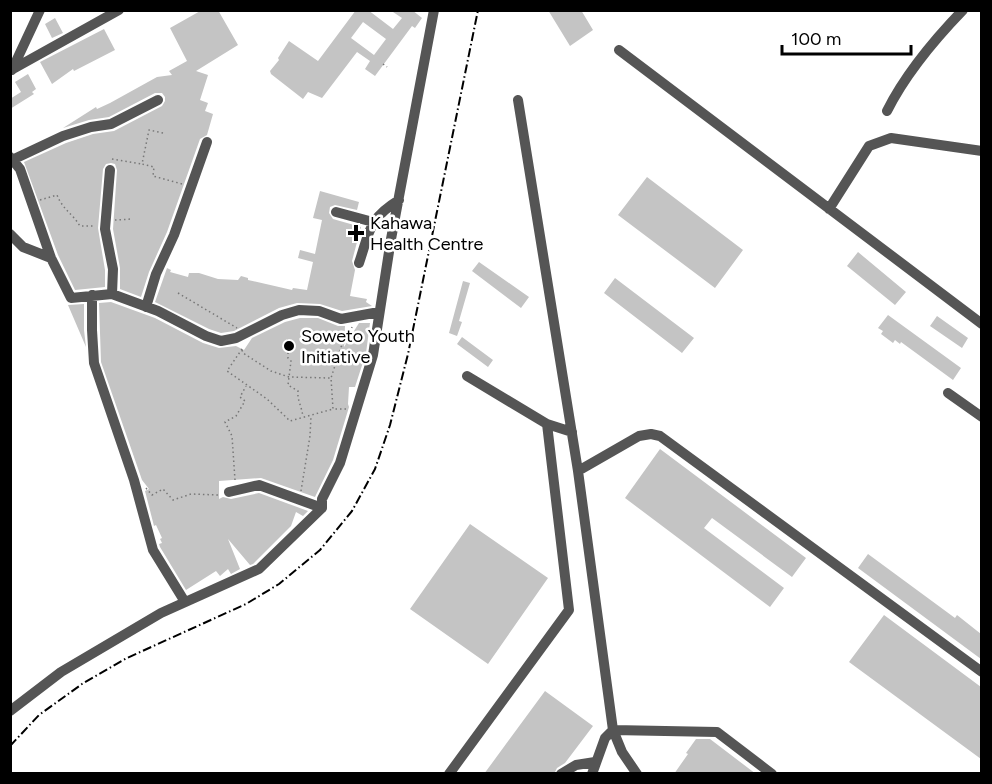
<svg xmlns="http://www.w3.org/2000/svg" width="992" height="784" font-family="Figtree,sans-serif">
	<rect width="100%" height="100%" fill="#fff"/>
	<!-- building -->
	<path fill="#c4c4c4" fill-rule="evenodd" d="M202 10H218L238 45 196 71 208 75 200 100 208 103 205 111 213 114 207 135 200 139 167 232 149 272 141 297 120 289V268L113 229 117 170 115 164 111 163 106 164 103 169 98 228 105 270V287L75 290 58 255 24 162 66 143 93 134 114 131 162 106 165 101V97L162 93H155L109 117 89 120 63 128 96 107 97 109 110 103 157 77 172 75 169 71 187 61 170 28Z
		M356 10H368L393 29 402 18 390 10H412L422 18 415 28 412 26 375 76 365 69 370 61 357 52 322 98 308 92 303 99 271 74 270 71 279 60 278 58 289 41 318 61ZM363 22 386 39 374 55 351 38Z
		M548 10H581L593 30 570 46Z
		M55 18 63 33 52 38 45 24Z
		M104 29 115 50 74 71 73 69 52 84 40 62Z
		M28 74 36 89 32 92 34 94 10 109V99L21 92 15 82Z
		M647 177 743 250 715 288 618 215Z
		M320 191 359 202 357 210 335 205 330 207 329 213 333 219 361 227 352 261 355 270 350 296 367 299 366 302 372 306 342 311 320 304 297 303 279 308 234 331 221 333 209 329 155 302 167 268 171 270 170 272 188 277 189 273H199L218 279 238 280 241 276 248 278V280L292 290 293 288 307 290 313 262 298 258 300 250 315 254 322 220 313 218Z
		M858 252 906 292 895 305 847 266Z
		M479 262 529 297 521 308 472 271Z
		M615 278 694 338 682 353 604 293Z
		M463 281 470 283 459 321 462 322 457 336 449 333Z
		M111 302 155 318 203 343 219 348 236 346 244 350 252 338 285 322 300 318H318L338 326H345L344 347 359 323H370L366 353 355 387H349L348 404 349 407 333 460 315 497 261 478 219 481V499L223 497 231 499 259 493 308 511 303 516 296 512 291 526 253 564 250 565 228 539 240 569 231 574 228 569 220 576 216 571 186 590 160 547 159 544 162 543 160 539 162 538 156 525 154 526 145 491 149 489 142 480 101 362 99 303Z
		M84 304V330L86 347 68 305Z
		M888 315 961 368 953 380 901 342 900 344 895 340 893 343 881 334 883 331 878 328Z
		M937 316 968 338 962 348 930 326Z
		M462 337 493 360 488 367 457 344Z
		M660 449 806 558 792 577 712 518 704 528 784 588 770 607 625 498Z
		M470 524 548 578 488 664 410 609Z
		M868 554 955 618 957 615 981 634V659L858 568Z
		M884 615 981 687V759L849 662Z
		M545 691 593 726 565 763 557 768 554 774H484Z
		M696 739H710L756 774H674L688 754 686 753Z"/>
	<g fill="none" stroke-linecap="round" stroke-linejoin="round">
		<!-- path -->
		<path stroke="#777" stroke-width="1.5" stroke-dasharray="1.5 3" stroke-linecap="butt" d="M383 64 387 67
			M163 133 149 130 142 164 154 167 153 176 182 184
			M112 159 142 164
			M40 200 57 195C63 210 72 213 80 226H95
			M115 220 132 219
			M178 293 237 328
			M288 339V358L291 361 288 385 298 391C297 400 302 407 303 417
			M242 349 227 371 267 399 290 421 333 409
			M242 350 243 353 271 371 289 377 330 378
			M346 409H333L331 378 341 347 349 338 352 327
			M235 480 232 436 225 422 236 416 245 401 240 397 246 386
			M146 488 152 495 163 489 173 500 191 494 219 495
			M301 491 310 436 311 416"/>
		<!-- minor -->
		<path stroke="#555" stroke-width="10" d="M619 50 982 324
			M13 69 119 10
			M12 70 40 10
			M518 100 578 471 613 730 622 752 637 774
			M887 111C906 73 934 40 963 10
			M10 157 20 169 51 258 71 298 112 294 158 311 206 336 221 341 236 338 282 315 299 310 319 311 341 319 379 312
			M12 160 63 136 91 127 111 124 158 100
			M110 170 105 229 113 269 112 294
			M829 209 869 146 891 138 982 151
			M336 212 373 222
			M10 234 23 247 51 258
			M359 263C370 231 368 219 399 200
			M92 295V330L94 363 134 480 153 550 185 602
			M146 307 156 274 174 235 207 142
			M467 376 547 424 572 432
			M948 393 982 417
			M578 471 639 436 651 434 660 436 982 672
			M229 492 259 485 322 508
			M10 711 61 672 161 613 259 569 322 508V499L340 463 373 355 391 239 434 10
			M449 774 569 610 547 424
			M561 774 576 765 595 762
			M592 774 605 738 613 730 717 732 772 774"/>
		<!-- rail -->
		<path stroke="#000" stroke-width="2" stroke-dasharray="9 3 1.5 3" stroke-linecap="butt" d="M10 746 39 715 82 684 127 658 246 604 279 584 320 550 352 511 375 469 390 425 408 354 478 10"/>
	</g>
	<!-- markers -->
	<g fill="#000" stroke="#fff" stroke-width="2">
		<path d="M353 224h6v6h6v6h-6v6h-6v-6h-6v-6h6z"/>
		<circle cx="289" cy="346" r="6"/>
	</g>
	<g text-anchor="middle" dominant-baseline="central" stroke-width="5" stroke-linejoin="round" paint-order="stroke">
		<!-- poi labels -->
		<g font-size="18" fill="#000" stroke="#fff" text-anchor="start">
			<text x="370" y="223">Kahawa<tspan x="370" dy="21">Health Centre</tspan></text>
			<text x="301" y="336">Soweto Youth<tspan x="301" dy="21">Initiative</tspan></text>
		</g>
	</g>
	<!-- border -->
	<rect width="992" height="784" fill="none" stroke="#000000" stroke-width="24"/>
	<!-- scale -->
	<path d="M782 45v9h129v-9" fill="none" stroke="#000000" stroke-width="3"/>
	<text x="791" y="45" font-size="18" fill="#000000" stroke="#ffffff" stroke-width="4.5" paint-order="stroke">100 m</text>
</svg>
